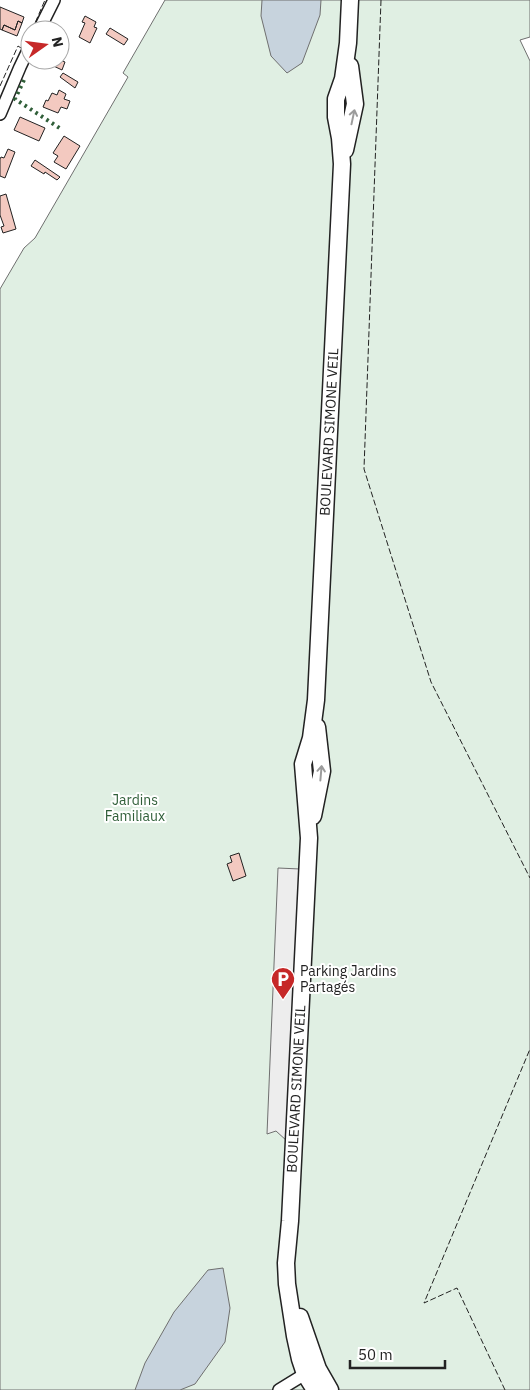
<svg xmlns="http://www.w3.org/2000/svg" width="530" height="1390" font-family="'IBM Plex Sans',sans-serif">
	<rect width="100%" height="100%" fill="#fff"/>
	<!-- green -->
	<path fill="#e0efe3" stroke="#6f6f6f" d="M165 0H530V37L520 40 530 61V1390H0V289L24 248 35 238 128 77 123 73Z"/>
	<!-- parking -->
	<path fill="#ededed" stroke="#6f6f6f" d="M278 868 300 869 287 1141 276 1131 267 1134Z"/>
	<!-- water -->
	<path fill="#c7d3dd" stroke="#6f6f6f" d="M262 0H321L320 15 302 63 287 73 271 56 261 16Z
		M223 1268 230 1308 225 1342 195 1384 180 1390H135L145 1363 174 1312 208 1270Z"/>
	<!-- building -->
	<path fill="#f3c9c0" stroke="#222" d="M0 7 24 17 22 23 18 21 15 30 4 25 2 30 0 29Z
		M85 16 96 22 94 27 97 28 90 43 79 37 85 23 82 22Z
		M18 21 22 23 17 36 2 30 4 25 15 30Z
		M110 28 128 39 124 45 106 34Z
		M44 60H60L65 62 62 70 43 61Z
		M63 73 78 82 75 88 60 77Z
		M59 90 66 94 64 99 70 101 67 109 61 107 58 113 43 107 46 100 48 101 52 93 57 95Z
		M20 117 45 128 39 141 14 130Z
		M64 136 80 146 66 169 54 162 58 156 53 153Z
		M8 149 15 152 5 178 0 176V159L1 157 4 158Z
		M35 160 60 177 57 180 45 172 44 174 31 166Z
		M6 194 16 229 3 233 1 227 4 226 0 215V196Z
		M239 853 246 876 233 881 227 864 232 862 230 856Z"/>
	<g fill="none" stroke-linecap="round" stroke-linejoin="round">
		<!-- minor casing -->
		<g stroke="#222" stroke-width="14">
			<path id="minor" d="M39 30 54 0
				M0 114 20 67 30 46
				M279 1390 305 1374"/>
		</g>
		<!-- secondary casing -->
		<g stroke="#222" stroke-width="19">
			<path id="secondary" d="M345 150 355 104 350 66
				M313 816 322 771 317 727
				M300 1317 318 1369 330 1390
				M315 1390 305 1374 300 1359 295 1336 287 1284 286 1263 290 1221 309 838 303 764 311 738 316 700 342 164 340 138 336 117V99L343 79 348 43 350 0"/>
		</g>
		<!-- minor -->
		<use href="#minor" stroke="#fff" stroke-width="11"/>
		<!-- secondary -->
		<use href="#secondary" stroke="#fff" stroke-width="16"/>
		<!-- hedge -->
		<path stroke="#2f5e38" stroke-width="4" stroke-dasharray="2.5 4" stroke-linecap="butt" d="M24 80 15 99 61 129"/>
		<!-- fence -->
		<path stroke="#222" stroke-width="1" stroke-dasharray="6 2.5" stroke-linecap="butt" d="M381 0 364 469 431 682 530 878
			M32 30 45 0
			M0 86 18 46 24 50 30 35
			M505 1390 457 1288 424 1303 530 1049"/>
	</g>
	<!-- one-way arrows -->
	<defs><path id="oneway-shaft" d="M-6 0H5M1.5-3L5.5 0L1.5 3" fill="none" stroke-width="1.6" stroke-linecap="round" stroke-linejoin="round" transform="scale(1.25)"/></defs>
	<g stroke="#9c9c9c">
		<use href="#oneway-shaft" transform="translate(353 117) rotate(-78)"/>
		<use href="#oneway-shaft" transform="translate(321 773) rotate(-85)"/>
	</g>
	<!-- icons -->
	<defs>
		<g id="parking-pin" transform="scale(1.25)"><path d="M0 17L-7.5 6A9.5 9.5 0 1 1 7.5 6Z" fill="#c62828" stroke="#fff"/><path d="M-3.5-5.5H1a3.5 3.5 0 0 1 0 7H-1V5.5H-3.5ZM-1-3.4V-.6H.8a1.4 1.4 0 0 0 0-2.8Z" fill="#fff"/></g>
	</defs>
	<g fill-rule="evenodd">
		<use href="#parking-pin" x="283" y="979"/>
	</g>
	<g text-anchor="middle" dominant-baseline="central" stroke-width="4" stroke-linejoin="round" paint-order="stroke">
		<!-- street labels -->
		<g font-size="14" fill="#222" stroke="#fff">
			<text transform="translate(329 432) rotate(-87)">BOULEVARD SIMONE VEIL</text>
			<text transform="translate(296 1089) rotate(-87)">BOULEVARD SIMONE VEIL</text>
		</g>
		<!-- park labels -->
		<g font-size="14" fill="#2f5e38" stroke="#fff">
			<text x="135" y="800">Jardins<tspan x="135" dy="16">Familiaux</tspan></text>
		</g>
		<!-- poi labels -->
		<g font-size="14" fill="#222" stroke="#fff" text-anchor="start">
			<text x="300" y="971">Parking Jardins<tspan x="300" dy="16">Partagés</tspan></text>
		</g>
	</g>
	<!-- north arrow -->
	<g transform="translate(45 45) rotate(76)"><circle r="24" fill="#ffffff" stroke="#a7a7a7"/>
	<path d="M0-4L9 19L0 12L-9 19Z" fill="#c62828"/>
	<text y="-8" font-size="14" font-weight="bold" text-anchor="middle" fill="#222222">N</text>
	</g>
	<!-- scale -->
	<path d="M350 1360v8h95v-8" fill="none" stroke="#222222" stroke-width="2.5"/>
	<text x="358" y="1360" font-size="15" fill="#222222" stroke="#ffffff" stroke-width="4" paint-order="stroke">50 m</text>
</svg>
